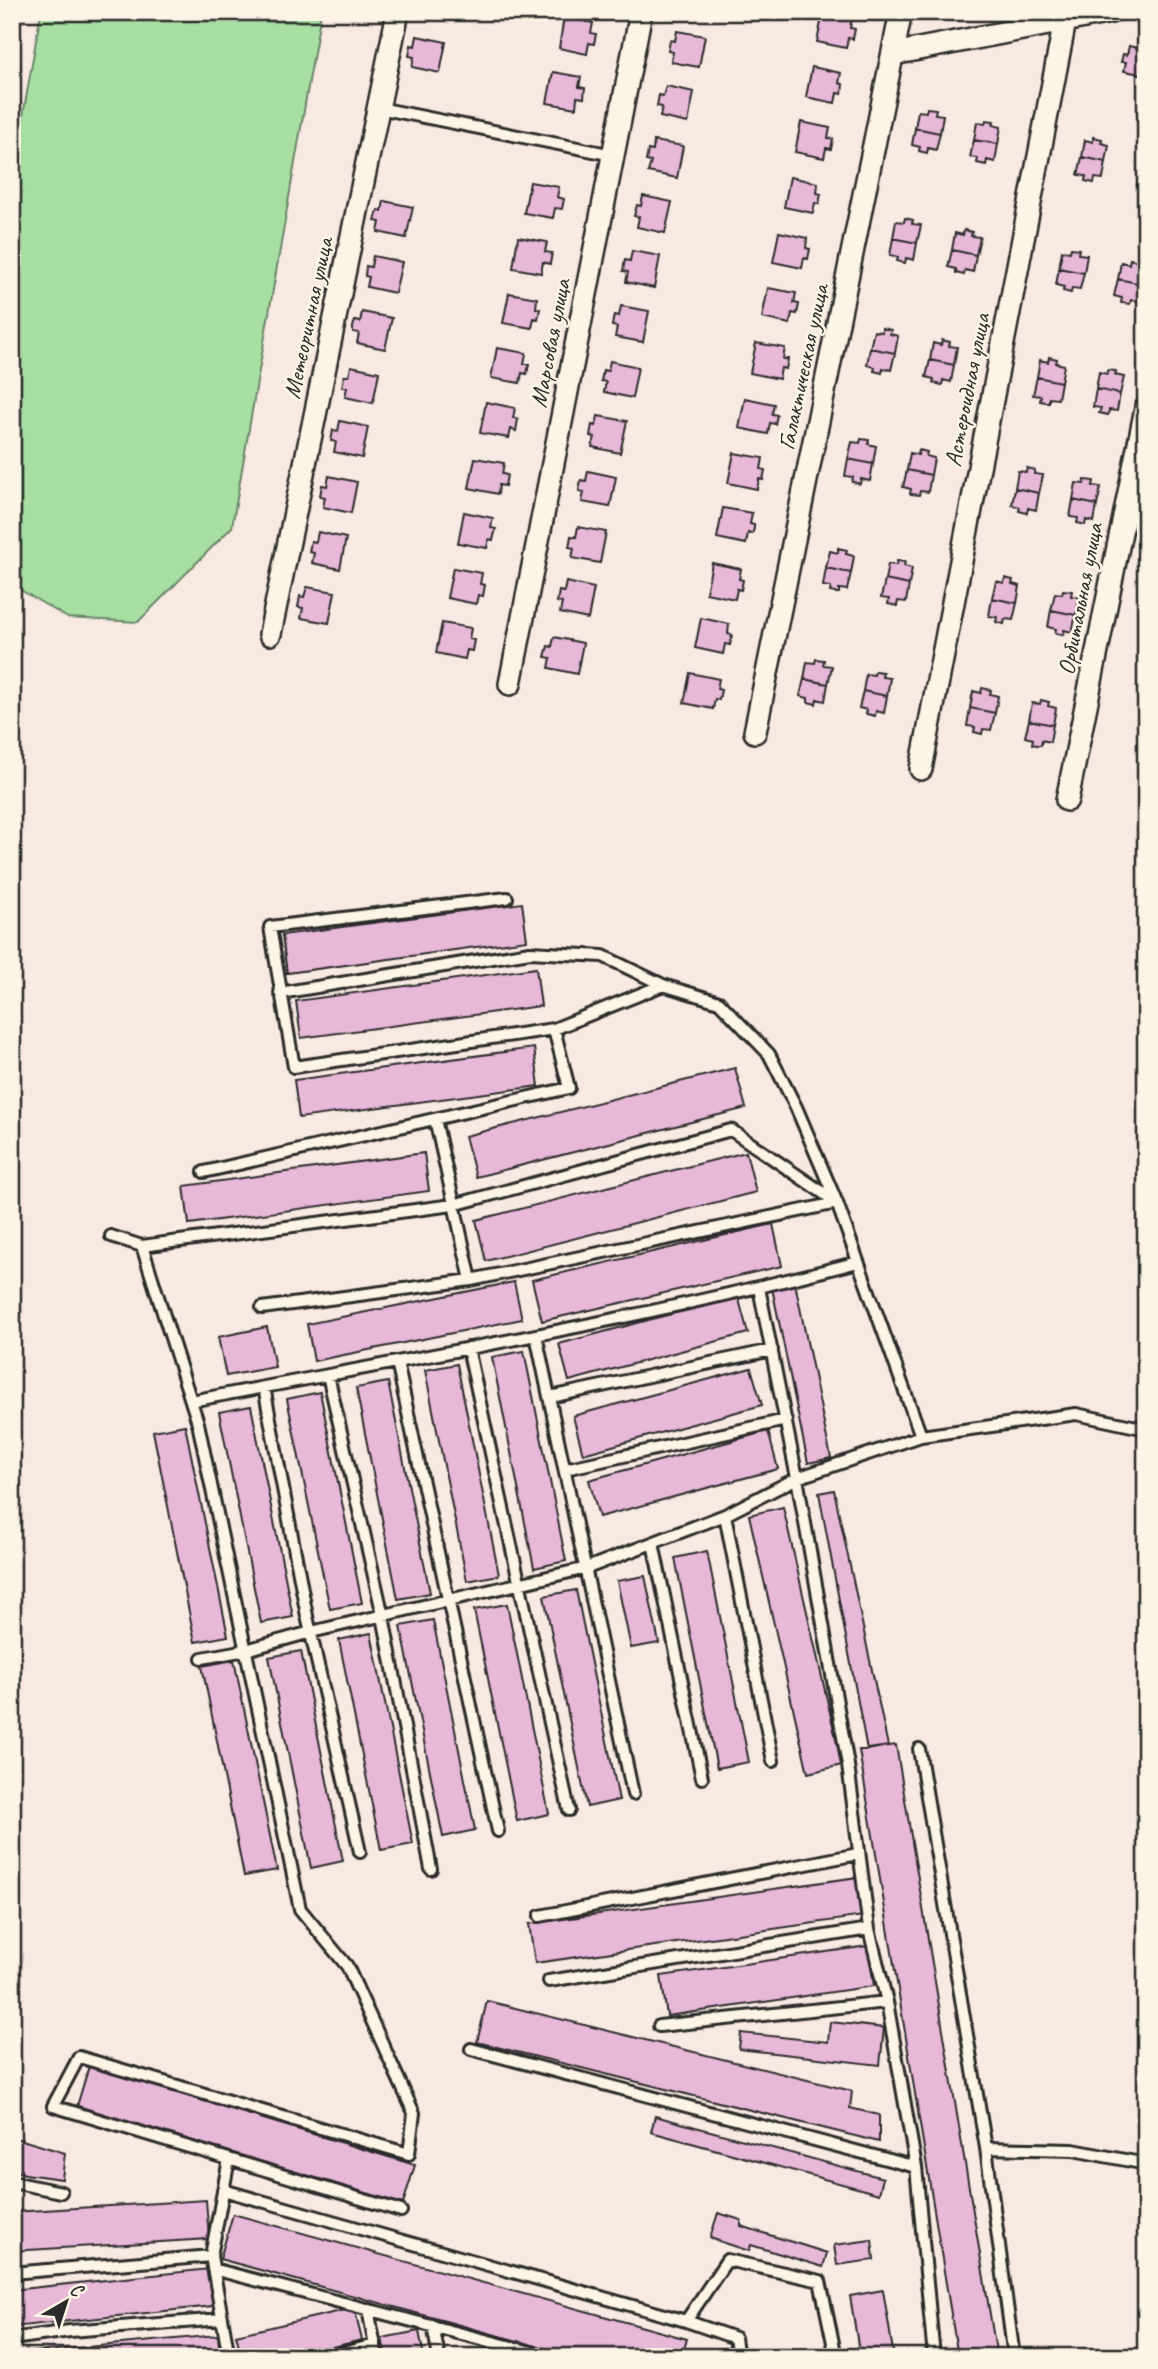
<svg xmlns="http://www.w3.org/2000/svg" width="1158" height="2369" font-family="Caveat,sans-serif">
	<rect width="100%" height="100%" fill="#f8e9e3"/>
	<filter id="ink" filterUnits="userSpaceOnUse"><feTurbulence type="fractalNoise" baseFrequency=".0143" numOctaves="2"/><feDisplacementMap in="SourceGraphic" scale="14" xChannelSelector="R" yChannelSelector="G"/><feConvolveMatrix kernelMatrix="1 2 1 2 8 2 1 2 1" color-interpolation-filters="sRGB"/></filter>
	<g filter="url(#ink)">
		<!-- green -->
		<path fill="#a7dfa3" stroke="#698567" stroke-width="2" d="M41 12H321L232 527 138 622 68 618 12 585V179Z"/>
		<!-- building -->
		<path fill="#e8b8d9" stroke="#2b2b2b" stroke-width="2" d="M823 12 852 18 850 28 855 29 853 39 848 38 846 48 817 42Z
			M564 17 593 23 591 33 596 34 594 44 589 43 587 54 559 48Z
			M677 31 705 36 699 67 671 62 673 52 668 51 669 46 670 40 675 41Z
			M417 36 446 42 440 73 412 67 414 57 409 56 411 45 415 46Z
			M1129 46 1146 50 1141 74 1124 71 1126 62H1121L1123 54 1127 55Z
			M812 67 841 73 839 83 843 84 842 94 837 93 835 103 806 97Z
			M553 72 581 77 579 87 585 88 584 98 577 97 576 108 547 103Z
			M666 86 694 92 688 123 660 117 662 107 657 106 659 95 663 96Z
			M927 108 936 109 935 114 943 115 940 133 915 128 918 111 926 112Z
			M986 120 994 121 993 125 1001 127 998 144 974 140 977 122 985 124Z
			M801 122 830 128 828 138 833 139 831 149 826 148 824 158 795 152Z
			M915 128 940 133 936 150 928 148 927 153 919 151 920 147 912 145Z
			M1093 137 1102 139 1101 143 1109 145 1106 162 1082 157 1085 140 1093 142Z
			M974 140 998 144 995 162 987 160 986 165 977 163 978 158 970 157Z
			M654 141 683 146 677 178 648 172 651 162 646 161 647 156 648 150 653 151Z
			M1082 157 1106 162 1103 179 1095 178 1094 183 1085 181 1086 176 1078 175Z
			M1141 169 1146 170V193L1145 188 1137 186Z
			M790 177 818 183 817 193 821 194 819 204 815 203 813 213 784 207Z
			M530 182 559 187 557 197 564 199 562 209 555 208 553 218 524 213Z
			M643 196 672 202 665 233 637 227 639 217 634 216 637 205 641 206Z
			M384 201 413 207 406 238 378 232 380 222 375 221 378 210 382 211Z
			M905 218 913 220 912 224 921 225 917 243 893 238 896 221 904 222Z
			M964 230 972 232 971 236 980 237 976 255 952 250 955 233 963 235Z
			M779 232 807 238 806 248 810 249 808 259 804 258 802 268 773 262Z
			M518 237 547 242 545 252 552 253 550 264 543 262 541 273 513 268Z
			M893 238 917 243 914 260 906 258 905 263 897 261 898 257 890 255Z
			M1071 248 1079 249 1078 254 1087 255 1084 273 1059 268 1062 251 1070 252Z
			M952 250 976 255 973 272 965 270 964 275 956 273V269L948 267Z
			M632 251 660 256 654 288 626 282 628 272 623 271 624 265 625 260 630 261Z
			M373 256 402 262 395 293 367 287 369 277 365 276 366 266 371 267Z
			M1130 259 1138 261 1137 265 1145 267 1142 284 1118 279 1121 262 1129 264Z
			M1059 268 1084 273 1080 289 1072 288 1071 293 1063 291 1064 287 1056 285Z
			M1118 279 1142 284 1139 301 1131 300 1130 304 1121 303 1122 298 1114 296Z
			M768 288 796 293 794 303 799 304 797 314 792 313 790 324 762 318Z
			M509 293 537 298 536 308 540 309 538 319 534 318 532 328 503 323Z
			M621 306 649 311 643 342 615 337 617 327 612 326 613 320 614 315 619 316Z
			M362 312 392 318 385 349 357 343 359 333 353 332V327L355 321 360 322Z
			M882 328 891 330 890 334 898 336 895 353 870 348 874 331 882 332Z
			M942 340 950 342 949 346 957 347 954 365 930 360 933 343 941 345Z
			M756 343 785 348 783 359H788L786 369 781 368 779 379 750 373Z
			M497 348 526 353 524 364H529L527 374 522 373 520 383 491 378Z
			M870 348 895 353 891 370 883 368 882 373 874 371 875 367 867 365Z
			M1049 357 1057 359 1056 363 1064 365 1061 382 1037 377 1040 360 1048 362Z
			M930 360 954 365 951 382 943 380 942 385 938 384 933 383 934 379 926 377Z
			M610 361 638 367 632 398 604 392 606 382 601 381 602 376 603 370 608 371Z
			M351 366 379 372 373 403 345 397 347 387H342L344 376H349Z
			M1108 370 1116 371 1115 375 1124 377 1120 394 1096 389 1099 372 1107 374Z
			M1037 377 1061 382 1058 399 1049 398V402H1045L1040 401 1041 396 1033 395Z
			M1096 389 1120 394 1117 411 1109 410 1108 415 1099 413 1101 408 1093 407Z
			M745 398 774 404 772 414 777 415 775 424 770 423 768 434 739 428Z
			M486 402 515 408 513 418 518 419 516 431 511 429 509 438 480 433Z
			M598 416 627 421 620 453 592 447 595 437 590 436 591 430 592 425 596 426Z
			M340 421 368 427 362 458 334 452 336 442 331 441 332 436 333 430 338 431Z
			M861 439 869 440 868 444 876 446 873 464 848 459 852 442 860 443Z
			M919 450 927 452 926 456 934 458 931 475 907 470 910 453 918 455Z
			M734 453 763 458 761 469 765 470 763 480 759 479 757 489 728 483Z
			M475 458 504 463 502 474 507 475 505 486 499 485 498 494 469 488Z
			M848 459 873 464 870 481 861 479 860 484 857 483 852 482 853 477 845 476Z
			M1027 468 1035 470 1034 474 1043 475 1039 493 1015 488 1018 471 1026 472Z
			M907 470 931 475 928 492 920 491 919 495 910 494 911 489 903 487Z
			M588 471 616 477 610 507 582 502 584 492 579 491 581 480 586 481Z
			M329 476 357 482 351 513 323 507 325 497 320 496 322 485 327 486Z
			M1085 480 1094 481 1093 486 1101 487 1097 505 1073 500 1076 483 1084 484Z
			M1015 488 1039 493 1036 510 1028 508 1027 513 1019 511 1020 507 1012 505Z
			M1073 500 1097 505 1094 522 1086 520 1085 525 1082 524 1077 523 1078 518 1070 517Z
			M723 508 752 513 750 524 754 525V529L752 534 748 533 746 544 717 538Z
			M464 512 493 518 491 528 496 529 493 540 489 539 487 548 458 543Z
			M578 527 606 532 600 563 572 558 574 548 569 547 571 536 576 537Z
			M318 532 346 538 340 569 312 563 314 553 309 552 311 541 316 542Z
			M838 548 847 550 846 554 854 556 851 573 826 568 830 551 838 553Z
			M897 561 905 562 904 566 912 568 909 585 885 580 888 564 896 565Z
			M712 563 741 569 739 579 743 580 741 590 737 589 735 599 706 593Z
			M453 568 482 573 480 584 485 585 483 596 478 595 476 604 447 598Z
			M826 568 851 573 847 590 839 589V593H835L830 592 831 587 823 586Z
			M1005 578 1013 580 1012 584 1020 586 1017 603 992 598 996 581 1004 583Z
			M885 580 909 585 906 602 898 601 897 606 893 605 888 604 889 599 881 598Z
			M566 582 594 588 588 619 560 613 562 603 557 602 559 591 564 592Z
			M307 587 335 592 329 623 301 618 303 608 298 607 299 602 300 596 304 597Z
			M1063 590 1072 591 1071 596 1079 597 1076 615 1051 610 1055 593 1062 594Z
			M992 598 1017 603 1013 620 1005 619 1004 624 996 622 997 617 989 616Z
			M1051 610 1076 615 1072 632 1064 630 1063 635 1060 634 1055 633 1056 629 1048 627Z
			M701 618 729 624 728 634 732 635 730 645 725 644 723 654 695 648Z
			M442 623 471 628 469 639 474 640 472 651 467 650 465 659 436 653Z
			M554 637 583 643 577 674 549 668 551 658 545 657 548 646 552 647Z
			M816 659 824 660 823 665 832 666 828 684 804 679 807 662 815 663Z
			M875 671 883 672 882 677 890 678 887 696 863 691 866 674 874 675Z
			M690 673 719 679 717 689 721 690 719 700 715 699 713 709 684 703Z
			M804 679 828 684 825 701 817 699 816 704 808 702V698L800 696Z
			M982 688 991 690 990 694 998 696 995 713 970 708 973 691 981 693Z
			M863 691 887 696 884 713 876 711 875 716 871 715 866 714 867 710 859 708Z
			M1041 700 1049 702 1048 706 1056 708 1053 725 1029 720 1032 703 1040 704Z
			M970 708 995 713 991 730 983 729 982 734 974 732 975 727 967 726Z
			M1029 720 1053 725 1050 742 1042 740 1041 745H1037L1032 744 1033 739 1025 737Z
			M522 903 527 940 287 973 282 935Z
			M536 968 541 1006 301 1038 296 1001Z
			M534 1048 539 1086 299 1118 294 1080Z
			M735 1068 746 1108 476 1177 465 1136Z
			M746 1152 756 1192 486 1261 476 1220Z
			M424 1153 429 1191 189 1224 184 1186Z
			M773 1224 782 1266 542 1321 532 1280Z
			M514 1282 522 1319 314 1361 307 1324Z
			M795 1283 831 1458 808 1463 772 1288Z
			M738 1296 748 1333 569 1381 559 1344Z
			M267 1327 275 1367 226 1376 218 1337Z
			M524 1351 566 1561 534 1568 492 1357Z
			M457 1364 499 1575 467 1581 425 1370Z
			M751 1368 762 1405 583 1454 573 1416Z
			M388 1382 430 1593 398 1599 356 1388Z
			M320 1392 362 1603 330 1609 287 1399Z
			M251 1406 293 1617 261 1623 219 1412Z
			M185 1425 228 1636 195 1642 153 1431Z
			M768 1431 778 1469 599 1517 589 1480Z
			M834 1490 888 1746 867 1750 819 1493Z
			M783 1507 842 1765 808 1773 749 1515Z
			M707 1551 749 1762 717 1768 675 1558Z
			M645 1576 659 1643 631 1648 617 1581Z
			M576 1590 619 1800 587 1807 544 1596Z
			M507 1604 549 1814 517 1821 474 1610Z
			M433 1620 475 1830 443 1837 401 1626Z
			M371 1633 413 1844 381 1850 339 1640Z
			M301 1651 343 1861 311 1868 269 1657Z
			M234 1660 277 1870 244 1876 202 1666Z
			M896 1745 997 2357H958L859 1750Z
			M858 1877 864 1916 535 1963 529 1924Z
			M868 1946 874 1986 667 2016 661 1976Z
			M487 2001 852 2091 850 2108 879 2115V2142L477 2042Z
			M830 2022 884 2028 880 2065 739 2049 741 2033 828 2042Z
			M89 2066 415 2165 403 2204 77 2106Z
			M655 2116 883 2178 879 2194 651 2132Z
			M12 2137 65 2153 62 2179 25 2174 12 2170Z
			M206 2200 209 2239 12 2251V2212Z
			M718 2213 741 2220V2226L827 2253 823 2267 751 2245 749 2251 710 2238Z
			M233 2214 687 2339 682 2357H576L220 2259Z
			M872 2240 874 2260 837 2265 834 2245Z
			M209 2269 213 2306 12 2327V2290Z
			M883 2290 894 2357H860L850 2296Z
			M354 2308 362 2340 290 2357H242L236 2335Z
			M419 2331 424 2357H386L382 2338Z
			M218 2335 220 2357H12V2354Z
			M504 2347 505 2357H469L468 2352Z"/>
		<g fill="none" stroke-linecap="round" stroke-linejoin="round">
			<!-- service casing -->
			<g stroke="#2b2b2b" stroke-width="16">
				<path id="service" d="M379 108 613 155
					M507 898 270 927 294 1067 554 1029
					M280 993 530 952 603 956 663 985 719 1002 769 1054 796 1107 837 1203 921 1436
					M435 1119 471 1280
					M204 1172 569 1088 554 1029 663 985
					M111 1236 142 1246 453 1205 731 1130 835 1201
					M142 1246 198 1423 300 1909 347 1966 414 2113 409 2154 79 2057 53 2106 401 2211
					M759 1288 797 1478 848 1765 869 1929 887 2002 916 2167 934 2357
					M262 1308 471 1280 837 1203
					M536 1335 633 1794
					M468 1348 569 1810
					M397 1362 498 1831
					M328 1375 383 1616 431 1869
					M264 1387 307 1616 360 1852
					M550 1397 772 1350
					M191 1401C414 1358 639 1320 858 1262
					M565 1469 786 1420
					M725 1515 773 1761
					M653 1543 702 1778
					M202 1658 246 1650 311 1632 587 1568 725 1515 797 1478 921 1436 1076 1414 1146 1429
					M919 1749 986 2148 1014 2357
					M540 1916 858 1854
					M549 1981 869 1929
					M659 2026 887 2002
					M471 2049 916 2167
					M986 2148 1073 2150 1146 2164
					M12 2182 61 2192
					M223 2190 686 2321 727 2260 820 2281 836 2357
					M213 2269 550 2357
					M12 2273 211 2256
					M368 2309 377 2357
					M686 2321 735 2338 738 2357
					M433 2326 439 2357
					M12 2339 70 2331 222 2319
					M229 2357 211 2256 229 2159
					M327 2357 375 2345"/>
			</g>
			<!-- minor casing -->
			<g stroke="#2b2b2b" stroke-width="26">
				<path id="minor" d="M893 54 1111 12
					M270 634 398 12
					M510 684 641 12
					M755 732 901 12
					M921 769 1065 21
					M1067 800 1146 408"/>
			</g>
			<!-- service -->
			<use href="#service" stroke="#fcf5e5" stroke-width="10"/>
			<!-- minor -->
			<use href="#minor" stroke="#fcf5e5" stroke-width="21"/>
		</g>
	</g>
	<g text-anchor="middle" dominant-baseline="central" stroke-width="5" stroke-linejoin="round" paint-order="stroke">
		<!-- street labels -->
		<g font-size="24" fill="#2b2b2b" stroke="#fcf5e5">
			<text transform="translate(308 318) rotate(-78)">Метеоритная улица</text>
			<text transform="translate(550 343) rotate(-79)">Марсовая улица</text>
			<text transform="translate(803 367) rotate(-78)">Галактическая улица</text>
			<text transform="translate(967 390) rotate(-79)">Астероидная улица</text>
			<text transform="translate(1080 599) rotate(-79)">Орбитальная улица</text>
		</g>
	</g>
	<!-- margin -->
	<rect width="1158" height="2369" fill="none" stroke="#fcf5e5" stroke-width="42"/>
	<rect x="21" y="21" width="1116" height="2327" fill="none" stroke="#2b2b2b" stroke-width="2.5" filter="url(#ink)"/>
	<!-- north arrow -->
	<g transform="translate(66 2302) rotate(39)" stroke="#fcf5e5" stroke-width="5" paint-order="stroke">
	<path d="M0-5L12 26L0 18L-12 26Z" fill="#2b2b2b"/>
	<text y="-10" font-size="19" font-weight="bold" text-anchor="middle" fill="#2b2b2b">С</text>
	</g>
</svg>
